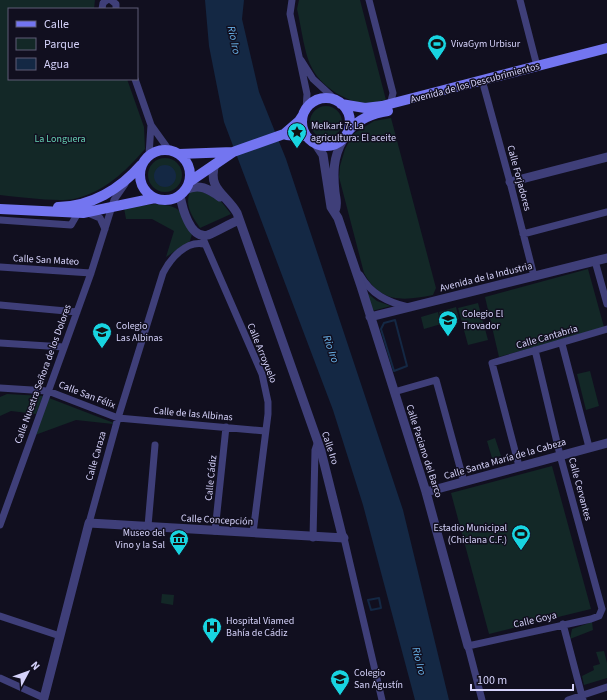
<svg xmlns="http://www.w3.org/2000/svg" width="607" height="700" font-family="'Source Sans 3',sans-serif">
	<rect width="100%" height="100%" fill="#110f1f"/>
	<!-- green -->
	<path fill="#132827" d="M0 0H95L94 9H9V79H127L144 127 145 149C125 172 104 192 74 199 57 202 19 197 0 195Z
		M299 0H360L386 100C379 101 372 103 365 103 345 102 319 85 311 66 304 52 301 25 297 9Z
		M310 122a16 16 0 1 1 32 0a16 16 0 1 1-32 0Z
		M391 118 436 288 433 295C403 301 380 303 364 273L339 177 340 166 345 149 353 134 374 121Z
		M148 175a17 17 0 1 1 34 0a17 17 0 1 1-34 0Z
		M198 190 220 200 231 214 200 228C193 217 184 206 190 192Z
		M155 204C183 206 180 211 192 234L190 241 166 257 174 231 152 219H126L124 208Z
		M588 269 604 327 499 357 485 297Z
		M366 292 377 301 391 306 372 311Z
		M478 303 488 340 468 345 458 308Z
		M456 307 459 319 442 324 439 312Z
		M438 312 441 324 424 329 421 317Z
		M590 371 599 406 586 410 577 374Z
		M7 394 43 396 36 414 11 411 0 416V397Z
		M49 398 114 423 113 424 76 420 35 435Z
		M495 438 501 456 492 458 487 441Z
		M552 466 591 609 489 634 451 493Z
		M162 594 174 595 173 605 161 603Z
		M592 622 593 630 570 639 572 629Z
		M604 651 607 663V678L584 685 582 676 594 670 593 666 600 664 596 652Z"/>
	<!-- water -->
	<path fill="#142844" d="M205 0H244L242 19 259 92 286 159 403 510 449 700H415L363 505 333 410 224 122 209 46Z
		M154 176a11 11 0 1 1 22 0a11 11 0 1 1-22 0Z"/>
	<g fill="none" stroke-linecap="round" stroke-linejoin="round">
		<!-- stream -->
		<path stroke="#142844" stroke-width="2" d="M395 320 407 366 394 371 381 329 384 323Z
			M379 598 381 608 371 610 368 600Z"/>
		<!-- minor -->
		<path stroke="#3f3f79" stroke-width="7" d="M111 0 116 4V9
			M292 0 290 14 307 94 306 109
			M369 0 393 93 390 105
			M520 0 537 66
			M102 9 103 3 107 0
			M301 60 313 79 337 101
			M135 79 151 125 169 150
			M484 87 510 182 534 276
			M149 155 151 125
			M88 213 100 218 105 229
			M0 220 71 225 78 213
			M523 234 607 212
			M204 241 262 374 268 402V414L253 533
			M595 261 607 304
			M0 267 91 273
			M360 275C371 294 387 302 408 307
			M0 305 77 312
			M0 343 64 347
			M562 344 589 447
			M535 350 560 455 602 609
			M0 388 48 391 118 418 265 431
			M394 392 436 380 464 482
			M519 466 492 363 607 329
			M89 523 118 418 163 273C170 259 186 240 204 244
			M0 525 91 273 114 200 125 184
			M148 526 155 445
			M215 531 226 427
			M313 538 315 450 317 444
			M344 538 382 700
			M0 616 60 636
			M563 624 583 700
			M0 678 44 698
			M482 700 468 646 591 619 599 616 602 609
			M568 700 607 687"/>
		<!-- tertiary -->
		<path stroke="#3f3f79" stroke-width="9" d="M315 143 323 155 331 207 338 218 361 286 426 492 468 646
			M510 182 607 157
			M185 190C199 183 209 189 220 197
			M180 195C182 207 190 240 208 235 218 231 229 224 239 220
			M335 211C338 204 336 200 335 192 333 173 333 157 343 140
			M370 317 607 258
			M426 492 607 443
			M44 698 89 523 344 538 342 535 321 451 237 213C226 194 207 189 215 164"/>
		<!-- secondary -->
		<path stroke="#7375f0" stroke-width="10" d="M302 122a24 24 0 1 1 48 0a24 24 0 1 1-48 0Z
			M341 104 365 108 382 106 607 48
			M348 131C359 119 372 113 388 111
			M284 134 299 121 303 115
			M284 134C292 138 299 132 307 137
			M140 175a25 25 0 1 1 50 0a25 25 0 1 1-50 0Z
			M179 154 233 152
			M189 182 233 152 284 134
			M58 207C91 207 120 189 141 165
			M0 209 83 213 155 198"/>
	</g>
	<!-- icons -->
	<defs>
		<g id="stadium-pin" transform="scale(1)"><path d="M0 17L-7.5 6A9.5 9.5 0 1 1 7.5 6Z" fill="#18d4e0" stroke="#110f1f"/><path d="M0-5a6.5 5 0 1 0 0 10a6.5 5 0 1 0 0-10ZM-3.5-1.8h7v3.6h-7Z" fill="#111"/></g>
		<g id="sight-pin" transform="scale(1)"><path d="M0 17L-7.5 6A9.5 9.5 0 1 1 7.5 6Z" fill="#18d4e0" stroke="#110f1f"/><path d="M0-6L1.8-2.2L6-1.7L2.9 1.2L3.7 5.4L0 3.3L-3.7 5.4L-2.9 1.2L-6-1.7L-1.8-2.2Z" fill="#111"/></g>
		<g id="school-pin" transform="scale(1)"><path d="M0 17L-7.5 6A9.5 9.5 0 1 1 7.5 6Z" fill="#18d4e0" stroke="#110f1f"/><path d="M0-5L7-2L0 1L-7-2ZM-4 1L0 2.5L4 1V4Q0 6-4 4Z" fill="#111"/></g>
		<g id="museum-pin" transform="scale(1)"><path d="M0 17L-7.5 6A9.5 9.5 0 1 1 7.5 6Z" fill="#18d4e0" stroke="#110f1f"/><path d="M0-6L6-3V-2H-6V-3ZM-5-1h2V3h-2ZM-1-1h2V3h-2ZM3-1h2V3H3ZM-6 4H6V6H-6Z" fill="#111"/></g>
		<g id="hospital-pin" transform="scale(1)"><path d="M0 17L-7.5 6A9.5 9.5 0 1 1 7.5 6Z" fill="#18d4e0" stroke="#110f1f"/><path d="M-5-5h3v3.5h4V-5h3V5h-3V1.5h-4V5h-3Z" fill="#111"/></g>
	</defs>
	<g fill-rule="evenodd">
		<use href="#stadium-pin" x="437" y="44"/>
		<use href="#sight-pin" x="297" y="132"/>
		<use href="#school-pin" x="448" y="320"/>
		<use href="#school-pin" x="102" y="332"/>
		<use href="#stadium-pin" x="521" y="534"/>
		<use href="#museum-pin" x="179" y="539"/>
		<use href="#hospital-pin" x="212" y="627"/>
		<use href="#school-pin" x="340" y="679"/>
	</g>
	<g text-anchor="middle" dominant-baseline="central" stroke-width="3" stroke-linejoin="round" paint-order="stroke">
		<!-- poi labels -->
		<g font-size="10" fill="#d5d2fa" stroke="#110f1f" text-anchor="start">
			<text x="451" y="44">VivaGym Urbisur</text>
			<text x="311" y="126">Melkart 7: La<tspan x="311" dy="12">agricultura: El aceite</tspan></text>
			<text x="462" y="314">Colegio El<tspan x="462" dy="12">Trovador</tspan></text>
			<text x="116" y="326">Colegio<tspan x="116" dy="12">Las Albinas</tspan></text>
			<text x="507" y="528" text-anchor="end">Estadio Municipal<tspan x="507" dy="12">(Chiclana C.F.)</tspan></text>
			<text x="165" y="533" text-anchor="end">Museo del<tspan x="165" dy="12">Vino y la Sal</tspan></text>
			<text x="226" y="621">Hospital Viamed<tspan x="226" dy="12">Bahía de Cádiz</tspan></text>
			<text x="354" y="673">Colegio<tspan x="354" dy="12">San Agustín</tspan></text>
		</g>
		<!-- street labels -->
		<g font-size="10" fill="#d5d2fa" stroke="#110f1f">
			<text transform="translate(475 83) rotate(-15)">Avenida de los Descubrimientos</text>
			<text transform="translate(519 178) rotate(75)">Calle Forjadores</text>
			<text transform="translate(46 260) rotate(3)">Calle San Mateo</text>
			<text transform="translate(486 277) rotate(-14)">Avenida de la Industria</text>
			<text transform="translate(547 337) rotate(-16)">Calle Cantabria</text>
			<text transform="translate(262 353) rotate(68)">Calle Arroyuelo</text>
			<text transform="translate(43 374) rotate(-70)">Calle Nuestra Señora de los Dolores</text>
			<text transform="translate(87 395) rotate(21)">Calle San Félix</text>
			<text transform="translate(193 414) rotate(5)">Calle de las Albinas</text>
			<text transform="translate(330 448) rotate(72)">Calle Iro</text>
			<text transform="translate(424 451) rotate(72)">Calle Paciano del Barco</text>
			<text transform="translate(96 456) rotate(-74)">Calle Caraza</text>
			<text transform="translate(505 459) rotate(-16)">Calle Santa María de la Cabeza</text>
			<text transform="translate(211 478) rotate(-84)">Calle Cádiz</text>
			<text transform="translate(580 489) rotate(75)">Calle Cervantes</text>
			<text transform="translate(217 520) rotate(3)">Calle Concepción</text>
			<text transform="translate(535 620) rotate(-13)">Calle Goya</text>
		</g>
		<!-- park labels -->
		<g font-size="10" fill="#66d2b3" stroke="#110f1f">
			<text x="60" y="139">La Longuera</text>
		</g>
		<!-- water labels -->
		<g font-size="11" font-style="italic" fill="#6bb7ef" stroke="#110f1f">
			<text transform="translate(234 40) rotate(78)">Rio Iro</text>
			<text transform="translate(331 349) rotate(71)">Rio Iro</text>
			<text transform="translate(419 661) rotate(76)">Rio Iro</text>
		</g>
	</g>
	<!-- legend -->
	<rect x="8" y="8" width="130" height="72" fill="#110f1f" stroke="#5f5d77"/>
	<rect x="16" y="21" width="20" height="6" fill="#7375f0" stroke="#5f5d77"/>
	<text x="44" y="28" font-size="12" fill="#d5d2fa">Calle</text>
	<rect x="16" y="38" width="20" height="12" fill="#132827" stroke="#5f5d77"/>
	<text x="44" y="48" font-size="12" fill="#d5d2fa">Parque</text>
	<rect x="16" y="58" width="20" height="12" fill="#142844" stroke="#5f5d77"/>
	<text x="44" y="68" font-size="12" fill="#d5d2fa">Agua</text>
	<!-- north arrow -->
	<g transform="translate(28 672) rotate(49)" stroke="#110f1f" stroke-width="3" paint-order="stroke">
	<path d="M0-3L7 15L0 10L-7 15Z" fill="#d5d2fa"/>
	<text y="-6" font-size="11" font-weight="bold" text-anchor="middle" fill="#d5d2fa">N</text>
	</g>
	<!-- scale -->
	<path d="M471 684v6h102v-6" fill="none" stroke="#d5d2fa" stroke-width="2"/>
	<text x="477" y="684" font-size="12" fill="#d5d2fa" stroke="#110f1f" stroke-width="3" paint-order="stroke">100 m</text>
</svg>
